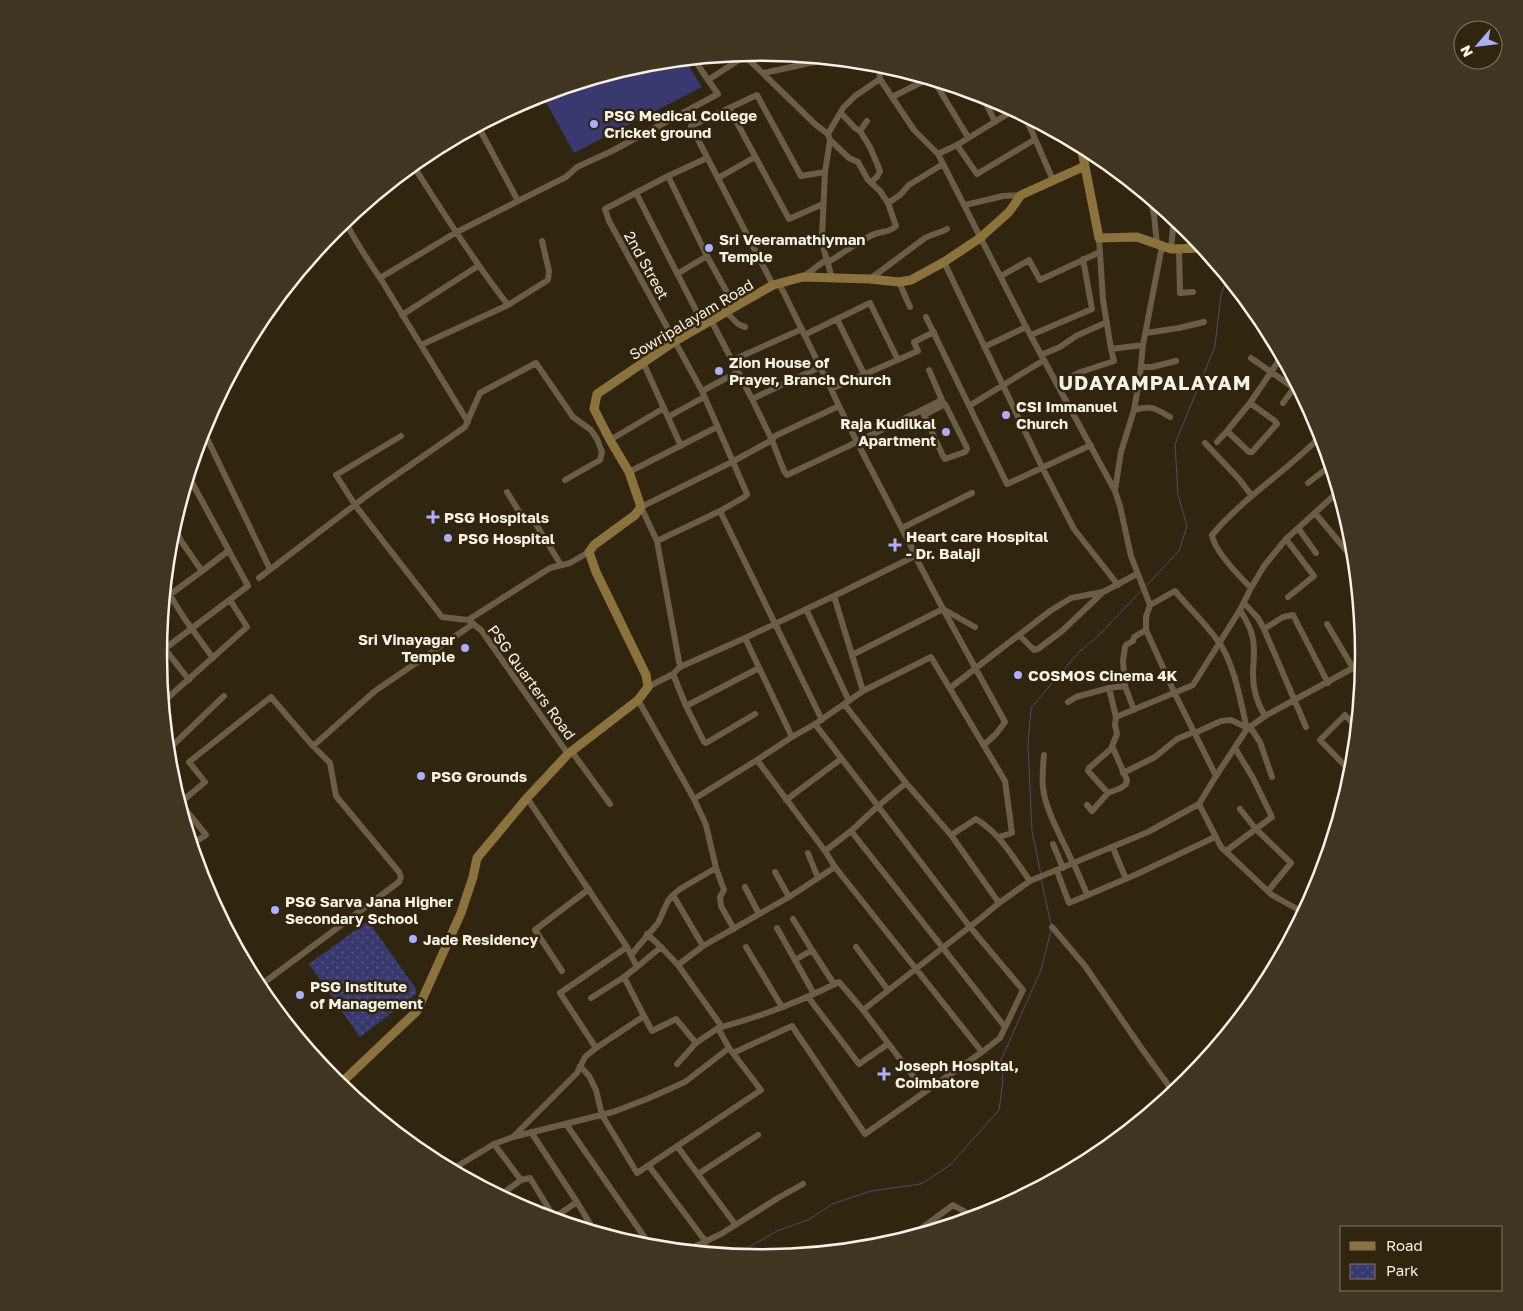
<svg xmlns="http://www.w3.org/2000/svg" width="1523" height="1311" font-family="'Golos Text',sans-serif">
	<defs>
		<pattern id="park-dots" width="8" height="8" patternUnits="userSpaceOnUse" patternTransform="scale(1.25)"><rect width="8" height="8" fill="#383a6f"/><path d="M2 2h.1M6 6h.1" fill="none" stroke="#565783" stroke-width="1.8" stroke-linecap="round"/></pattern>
	</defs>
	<rect width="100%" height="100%" fill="#30250f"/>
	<!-- green -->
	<path fill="#383a6f" d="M685 60 702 87 574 153 542 95 644 64Z"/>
	<!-- park -->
	<path fill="url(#park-dots)" d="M368 921 416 989V994L360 1037 309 964Z"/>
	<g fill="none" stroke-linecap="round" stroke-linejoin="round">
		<!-- stream -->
		<path stroke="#52496a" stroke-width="1" d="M1146 586 1179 551 1187 526 1178 495 1175 444 1215 346 1221 295 1227 277
			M1041 875 1032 831 1028 745 1031 708 1078 653 1100 634 1141 591
			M1041 879 1051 924
			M736 1256 744 1250 777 1231 810 1219 832 1204 871 1191 921 1184 950 1165 999 1110 1003 1080 1001 1060 1041 970 1051 930"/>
		<!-- street -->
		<path stroke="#6b5e47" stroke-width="6" d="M743 54 816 125 828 134 830 140 825 172 822 236 824 250 832 278
			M694 59 708 80 745 56
			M764 73 828 59
			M880 79 914 130 938 154 1026 327 1115 491 1120 506 1131 556 1150 605 1146 617V630L1175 694 1216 776 1199 804 1221 847 1272 895 1299 910 1303 916
			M934 81 968 137
			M982 95 995 122
			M892 97 928 79
			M729 108 789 219 823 204
			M841 113 855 128 860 131 870 147 880 171 877 177 871 182
			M1025 116 1053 180
			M860 131 867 121
			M828 134 843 108 855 96 880 79 879 64
			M957 145 977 174 1034 140
			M938 154 957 145 1014 110
			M707 158 668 176 605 209 609 221 702 391 747 494 746 496 720 511 657 541 641 507 730 463 732 462 772 440 784 471 787 475 857 442 839 406
			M413 165C443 213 473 260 508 305L421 345 468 422
			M668 176 707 256 735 307
			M718 178 755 157
			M636 193 703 324
			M1150 198 1154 215 1157 244
			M518 201 566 177 577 167 612 151 718 94 708 80
			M888 203 900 195 909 185 943 164
			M965 205 1003 196 1021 195
			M345 221C355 241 367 259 380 278 394 300 407 323 421 345
			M1099 238 1103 300 1111 349 1143 345
			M1171 249 1174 218
			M1179 249 1180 293 1193 292
			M828 262C843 254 863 237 878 233 885 231 890 232 896 226L888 203 880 191 868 180 858 162 849 158 830 140
			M944 262 1042 467 1074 529 1118 585
			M677 274 707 256
			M1001 276 1029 260 1040 280 1100 252
			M803 277 827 259
			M380 278 455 233 518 201 478 126
			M870 279 925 238C932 234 940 233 947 229
			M899 282 910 307
			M779 283 831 389 918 351 914 342 934 332
			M773 285 691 126 757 95 801 176 825 172
			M508 305 548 280 549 271 542 241
			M726 312 738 324 745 327
			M402 315 478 266
			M926 317 1007 484 1091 445
			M837 319 864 374
			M711 320 752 399 772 440 775 436 839 406 831 389
			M1146 333 1179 328 1204 322
			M804 335 870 303 898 360
			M1031 335 1092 309 1083 259
			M984 347 1026 327
			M1041 355 1060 347 1076 336 1107 322
			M1251 358 1294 388 1283 403
			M733 360 802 329
			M643 362 681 446
			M1141 367H1152L1176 361
			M1057 383 1081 372 1114 361 1111 349
			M702 391 738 372
			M752 399 820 367
			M1250 403 1275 421 1277 424 1252 452H1249L1227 431 1250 403 1282 356
			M969 406 1044 360
			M922 410 924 415 943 456 945 459 965 452 967 449 966 446 945 404 924 415
			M1134 410C1151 405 1155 408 1170 417
			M668 417 704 397
			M203 430 270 569
			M401 436 336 475 355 505 442 617 468 620 481 630 568 754
			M610 440 664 408
			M1217 442 1227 431
			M1205 443 1239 479 1252 496
			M629 472 717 427
			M1308 483 1326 469 1336 481
			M184 490 193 486
			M1115 490 1121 452 1134 410 1140 375 1143 345 1162 246
			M507 492 523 518 534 521 561 565
			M720 511 822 720
			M1315 513 1355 561
			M174 526 181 541 202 571 228 551
			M902 528 972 493
			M1298 528 1316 553
			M1286 539 1314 576 1288 597
			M657 541 680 667
			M914 554 943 609 975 627
			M259 578 369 494 465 427 480 393 536 363 573 417 591 430 597 439 602 452 600 460 565 480
			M165 587 184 618 213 658
			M1251 588C1240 577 1214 551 1212 535 1244 497 1287 471 1322 435
			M834 596 911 558 914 554 912 548 857 442 942 400 929 370
			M164 599 202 571
			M1244 603 1258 618 1264 629 1306 727
			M1150 605 1175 591C1189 608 1205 623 1218 641 1234 662 1241 703 1247 729
			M806 609 849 701
			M1240 610C1245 618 1250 626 1252 635 1256 649 1253 661 1253 675 1253 690 1257 703 1265 716
			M468 620 550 568 570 563 589 552
			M1327 624 1353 668
			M1264 629 1283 617 1293 615 1328 683
			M1146 630 1134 637 1133 641 1126 645 1125 647 1123 661 1125 686 1109 688 1116 717 1193 685 1240 610 1251 588 1264 566 1286 539 1339 491
			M1019 635 1034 650 1038 649 1062 631 1102 593
			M745 638 834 596 863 691 815 724
			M165 649 189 680
			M159 653 248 586 189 477
			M852 655 943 609 1005 722 996 734 984 745
			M673 674 686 706 704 742 706 743 755 714
			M1125 686 1134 710
			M648 687 673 674 680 667 745 638 792 737 815 724 878 806 906 783 951 835 976 819C1000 833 1014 859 1030 881L999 903 981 918 863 1010 839 982C801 1001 760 1017 718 1028L729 1048
			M950 688 1050 611 1071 598 1103 592 1137 574
			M863 691 931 657 1005 781 1012 833 999 837
			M638 700 694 799 757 760
			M163 702 247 627 230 600
			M1068 702 1076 697 1109 688
			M844 704 906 783
			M686 706 759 668
			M166 731 173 745 168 753
			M1195 733 1221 721 1231 720 1252 730 1260 742 1272 777
			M792 737 757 760 825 851
			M173 745 224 696
			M313 746 375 691 473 624
			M572 752 610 804
			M1044 755C1043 765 1042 776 1043 787 1045 811 1064 841 1073 864
			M1123 773 1155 757 1177 739 1194 732
			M1353 774 1320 740 1345 715 1357 728
			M1216 776 1247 729 1265 716 1353 668 1364 664
			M1108 793 1088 771 1089 768 1112 748
			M186 798 205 782 189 762 271 697 313 746 330 763 336 796 399 872 401 877 399 882 258 987
			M694 799 706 825 716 868 724 890 720 897 721 906 734 929
			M786 800 841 759
			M1087 805 1092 811 1108 793 1121 788 1126 784 1127 780 1112 746 1117 734 1115 725 1116 717
			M1240 809 1255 828 1291 863 1268 891
			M182 811 185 809 206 835 192 844
			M851 831 1005 1027
			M951 835 999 903
			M1053 844 1063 868
			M1113 848 1126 879
			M1226 851 1272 817 1253 778 1235 748
			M808 853 818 878
			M1074 864 1087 894
			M1057 871 1069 903 1135 875 1215 837
			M775 872 789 897
			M1030 881 1148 832 1199 804
			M745 887 759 914
			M673 895 680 889 716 868
			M1299 910 1314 895
			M793 919 812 950 795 960
			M1052 927 1085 966 1142 1049 1174 1093
			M777 928 814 994
			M647 934 661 947
			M746 947 782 1007
			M856 947 888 990
			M812 950 834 984
			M631 955 658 923 668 901 673 895 703 946
			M637 967 661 947 678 965
			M562 971 535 930 589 889
			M808 997 859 1064 888 1044
			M591 998 624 977
			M863 1010 925 1092
			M644 1016 652 1031 676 1019 696 1043
			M722 1027 678 965 703 946 789 897 835 867
			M596 1048 560 993 627 947
			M733 1053 792 1026 865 1134 982 1052 1000 1038 1023 990 970 927 878 806 851 831 825 851 835 867 982 1052
			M677 1064 696 1043 718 1028
			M566 1124 652 1248
			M531 1132 577 1202 595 1232
			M514 1136 577 1073 585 1057 596 1048 644 1016 624 977 637 967 627 947 527 798
			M494 1144 521 1180 530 1178 554 1217
			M677 1146 735 1224
			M649 1166 706 1242
			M451 1170 494 1144 513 1137 613 1112 647 1099 685 1082 729 1048 761 1090 637 1173 602 1115 596 1090 589 1076 580 1066
			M698 1174 758 1135
			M499 1196 521 1180
			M552 1219 577 1202
			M910 1237 953 1205 976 1218
			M685 1251 721 1234 778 1198 803 1184"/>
		<!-- secondary -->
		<path stroke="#8c723d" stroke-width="9" d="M1081 146 1099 238 1137 237 1171 249 1203 248
			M339 1085 417 1011 461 913 473 877 477 858 527 798 568 754 638 700 648 687 646 675 596 572 589 552 594 545 635 515 641 507 629 472 610 440 594 409 597 394 675 341 773 285 803 277 870 279 899 282 911 280 944 262 980 238 1009 212 1021 195 1085 166"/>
	</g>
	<!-- markers -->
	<g fill="#a9b0fc" stroke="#30250f" stroke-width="2">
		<circle cx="594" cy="124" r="5"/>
		<circle cx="709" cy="248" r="5"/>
		<circle cx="719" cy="371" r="5"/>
		<circle cx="1006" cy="415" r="5"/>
		<circle cx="946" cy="432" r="5"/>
		<path d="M430.5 509.5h5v5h5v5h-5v5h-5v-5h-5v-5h5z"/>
		<circle cx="448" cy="538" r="5"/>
		<path d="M892.5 537.5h5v5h5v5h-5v5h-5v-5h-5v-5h5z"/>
		<circle cx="465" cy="648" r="5"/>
		<circle cx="1018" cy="675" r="5"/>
		<circle cx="421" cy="776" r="5"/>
		<circle cx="275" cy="910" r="5"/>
		<circle cx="413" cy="939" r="5"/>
		<circle cx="300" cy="995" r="5"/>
		<path d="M881.5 1066.5h5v5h5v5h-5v5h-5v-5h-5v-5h5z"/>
	</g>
	<g text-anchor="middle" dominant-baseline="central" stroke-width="5" stroke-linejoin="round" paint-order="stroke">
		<!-- poi labels -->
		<g font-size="15" font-weight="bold" fill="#f7f0e3" stroke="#30250f" text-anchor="start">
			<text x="604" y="115">PSG Medical College<tspan x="604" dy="17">Cricket ground</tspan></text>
			<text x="719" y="239">Sri Veeramathiyman<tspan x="719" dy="17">Temple</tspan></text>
			<text x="729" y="362">Zion House of<tspan x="729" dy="17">Prayer, Branch Church</tspan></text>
			<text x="1016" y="406">CSI Immanuel<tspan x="1016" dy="17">Church</tspan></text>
			<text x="936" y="423" text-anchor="end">Raja Kudilkal<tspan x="936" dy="17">Apartment</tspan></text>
			<text x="444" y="517">PSG Hospitals</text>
			<text x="906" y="536">Heart care Hospital<tspan x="906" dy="17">- Dr. Balaji</tspan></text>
			<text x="458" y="538">PSG Hospital</text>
			<text x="455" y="639" text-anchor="end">Sri Vinayagar<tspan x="455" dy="17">Temple</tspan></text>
			<text x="1028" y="675">COSMOS Cinema 4K</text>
			<text x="431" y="776">PSG Grounds</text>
			<text x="285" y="901">PSG Sarva Jana Higher<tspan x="285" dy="17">Secondary School</tspan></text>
			<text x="423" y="939">Jade Residency</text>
			<text x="310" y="986">PSG Institute<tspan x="310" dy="17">of Management</tspan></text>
			<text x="895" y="1065">Joseph Hospital,<tspan x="895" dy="17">Coimbatore</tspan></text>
		</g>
		<!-- street labels -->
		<g font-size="15" fill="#f7f0e3" stroke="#30250f">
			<text transform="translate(647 265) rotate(61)">2nd Street</text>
			<text transform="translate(691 319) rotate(-31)">Sowripalayam Road</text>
			<text transform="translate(532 682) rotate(54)">PSG Quarters Road</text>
		</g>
		<!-- district labels -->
		<g font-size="20" font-weight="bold" letter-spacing="1" fill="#f7f0e3" stroke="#30250f">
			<text x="1155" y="382">UDAYAMPALAYAM</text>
		</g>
	</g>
	<!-- crop -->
	<path d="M0 0H1523V1311H0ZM167 655a594 594 0 1 1 1188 0a594 594 0 1 1-1188 0Z" fill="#403520" fill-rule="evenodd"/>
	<path fill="none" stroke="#f7f0e3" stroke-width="2.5" d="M167 655a594 594 0 1 1 1188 0a594 594 0 1 1-1188 0Z"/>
	<!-- legend -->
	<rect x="1340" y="1226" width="162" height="65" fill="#30250f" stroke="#807664"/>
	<rect x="1350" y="1242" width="25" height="8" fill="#8c723d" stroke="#807664"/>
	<text x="1386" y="1251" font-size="15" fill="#f7f0e3">Road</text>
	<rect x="1350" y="1264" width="25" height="15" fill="url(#park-dots)" stroke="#807664"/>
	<text x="1386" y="1276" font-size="15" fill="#f7f0e3">Park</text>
	<!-- north arrow -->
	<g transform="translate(1478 45) rotate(242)"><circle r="24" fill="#30250f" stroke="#807664"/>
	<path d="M0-4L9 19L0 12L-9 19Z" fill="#a9b0fc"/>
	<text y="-8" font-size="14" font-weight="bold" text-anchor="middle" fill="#f7f0e3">N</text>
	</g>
</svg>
